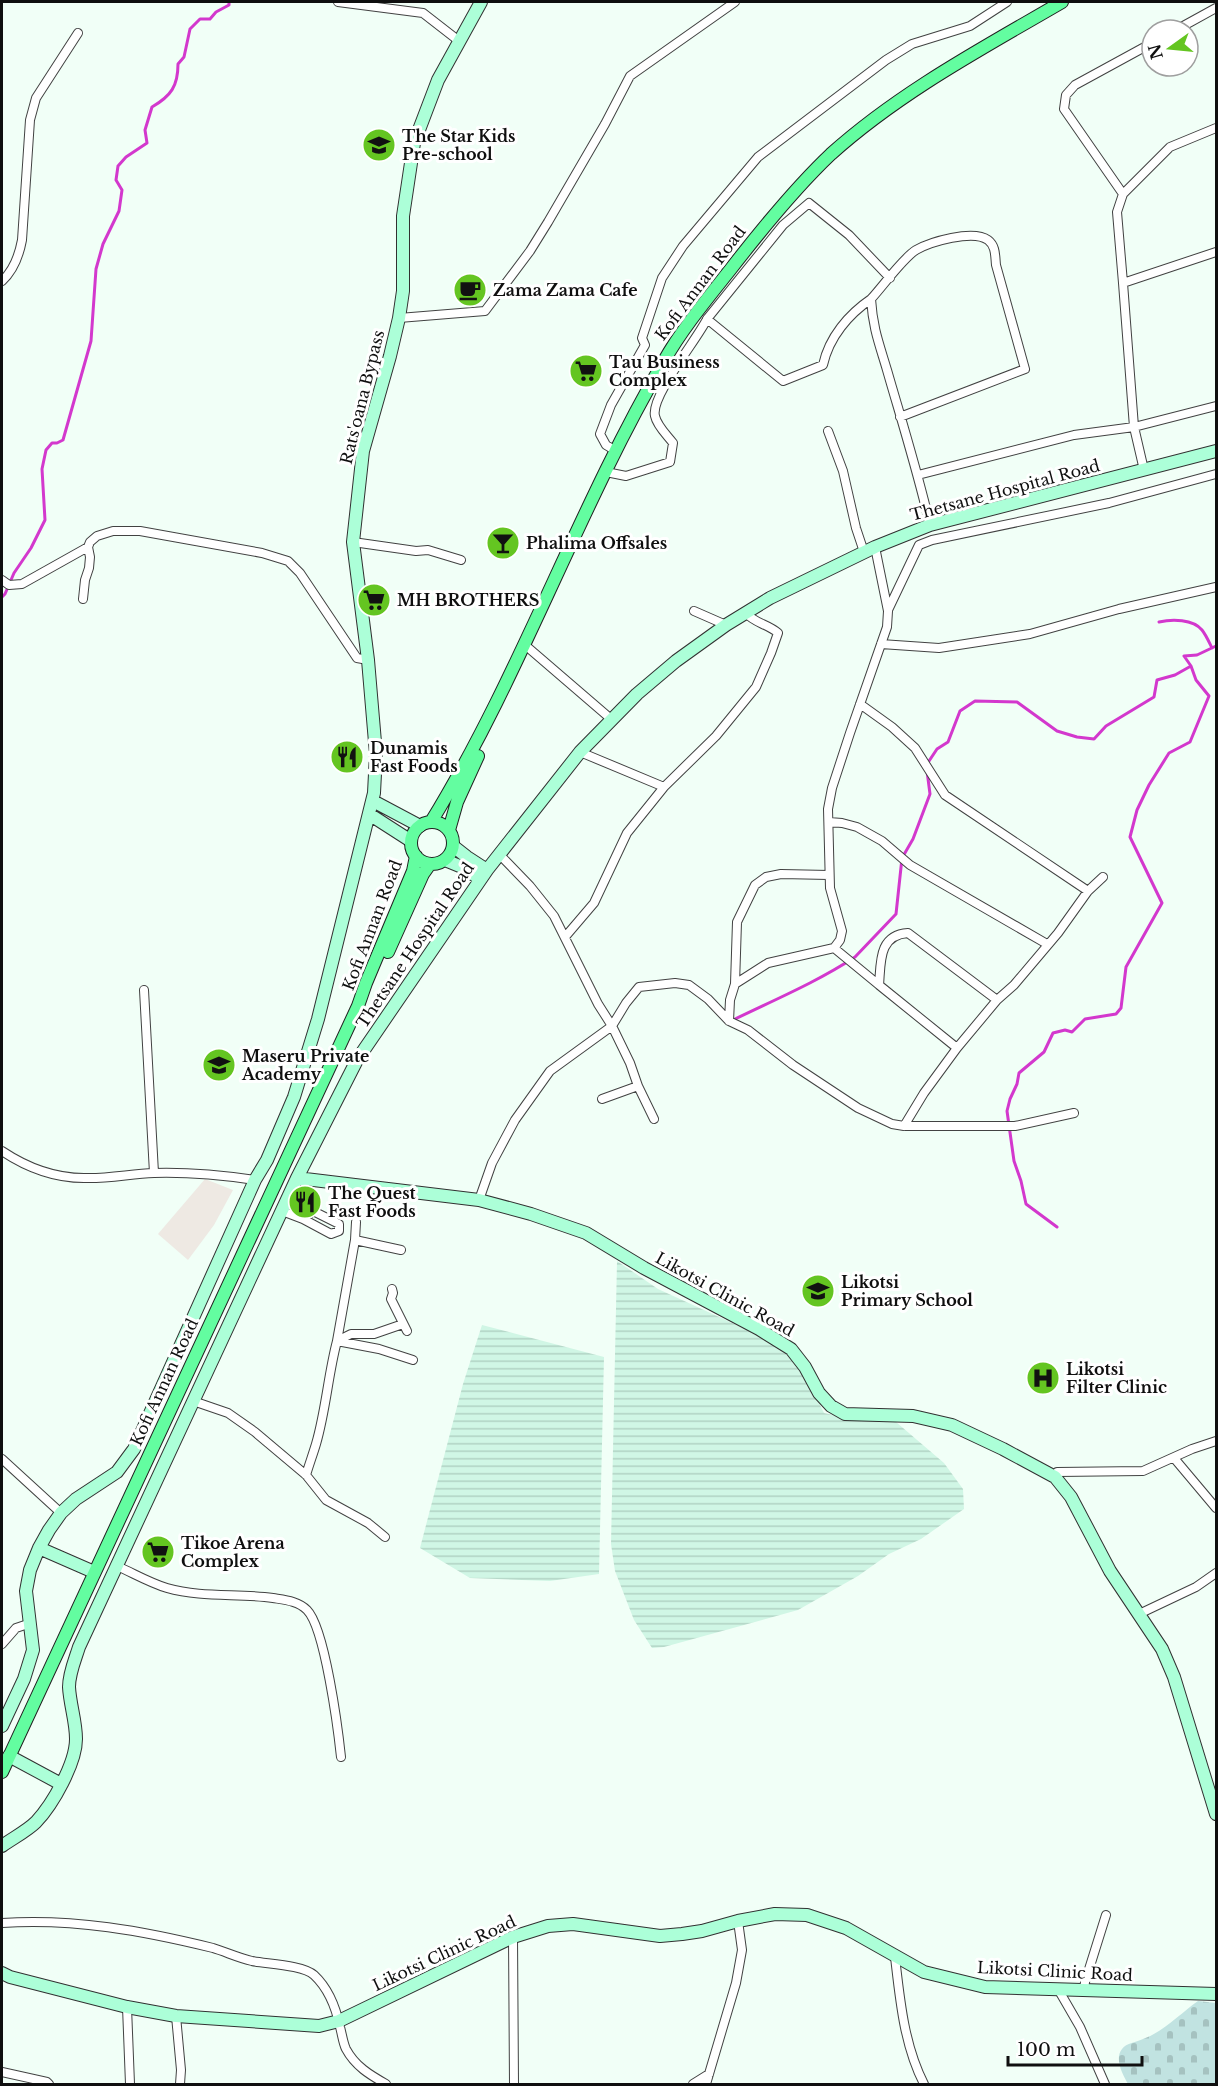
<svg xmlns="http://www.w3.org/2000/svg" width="1218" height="2086" font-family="'Libre Baskerville',serif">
	<defs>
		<pattern id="farmland-rules" width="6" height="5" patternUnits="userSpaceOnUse" patternTransform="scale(1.5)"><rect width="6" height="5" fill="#d0f6e5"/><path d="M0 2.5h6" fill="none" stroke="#b1d2c3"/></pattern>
		<pattern id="cemetery-stones" width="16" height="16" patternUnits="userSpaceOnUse" patternTransform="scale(1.5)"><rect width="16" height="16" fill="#c1e3e1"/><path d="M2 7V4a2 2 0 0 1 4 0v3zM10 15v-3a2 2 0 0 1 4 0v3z" fill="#a5c2c0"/></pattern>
	</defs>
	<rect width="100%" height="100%" fill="#f1fff7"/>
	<!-- industrial -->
	<path fill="#eee9e3" d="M205 1179 233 1190 214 1225 188 1260 158 1234Z"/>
	<!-- farmland -->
	<path fill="url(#farmland-rules)" d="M617 1261 658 1289 763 1337 789 1355 807 1379 824 1413 852 1419 889 1416 944 1463 963 1489 964 1509 921 1539 889 1554 858 1576 798 1610 664 1647 652 1648 634 1620 615 1571 611 1544Z
		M482 1325 604 1357 599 1574 550 1581 470 1578 420 1548 463 1384Z"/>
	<!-- cemetery -->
	<path fill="url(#cemetery-stones)" d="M1198 2001 1216 2003V2084H1128C1123 2075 1114 2059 1122 2049 1126 2043 1137 2042 1143 2039 1163 2032 1181 2013 1198 2001Z"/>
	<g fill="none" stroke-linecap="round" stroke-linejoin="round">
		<!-- stream -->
		<path stroke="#d338cd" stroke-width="3" d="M2 597 5 594 14 573 31 548 45 520 42 469 46 450 52 443H57L63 440 91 341 96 269 103 244 119 211 122 190 116 180 118 166 126 157 147 143 145 130 152 107C171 96 178 86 178 64L184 57 190 29 200 19H210L216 12 229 5V2
			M1159 622C1172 619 1193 619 1202 630 1206 635 1209 642 1212 648
			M927 764 937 749 948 742 960 711 975 701 1017 702 1057 731 1077 737 1094 739 1106 726 1154 697 1157 680 1175 675 1191 666
			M733 1020C774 1000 817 982 855 957L896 914 902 858 913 839 930 794 927 771
			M1057 1227 1026 1204 1021 1181 1014 1161 1007 1111 1010 1099 1017 1084 1019 1073 1044 1052 1053 1033 1065 1030 1072 1032 1085 1019 1116 1014 1121 1008 1126 967 1162 903 1130 837 1137 810 1149 785 1169 753 1190 742 1209 696 1196 680 1191 666 1184 656 1197 655 1216 646"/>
		<!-- street casing -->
		<g stroke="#424242" stroke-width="10">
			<path id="street" d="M338 2 423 13 459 41
				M1176 30 1216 8
				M1123 194 1064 109 1066 95 1075 85 1152 43
				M2 281C14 270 19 256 22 240L30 120 36 98 78 33
				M1123 283 1117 212 1123 194 1170 147 1216 128
				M399 318 485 311 530 251 548 222 605 124 630 76 735 2
				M707 319 783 225 809 203 849 235 890 278
				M900 417 1025 369 996 265C995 256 996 246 988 240 973 229 930 242 916 250 903 258 883 286 871 299 873 329 879 343 887 370 902 422 918 473 930 525
				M828 431 843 471 856 528 864 552
				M616 451 606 445 600 434 611 405 645 345 642 338 662 278 683 246 758 157 886 60 912 44 970 26 1007 2
				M1144 470 1134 427 1123 283 1216 252
				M606 472 626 476 670 462 673 443C667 435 657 426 655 416 650 397 698 338 707 319L783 381 823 365C829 337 849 314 871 299
				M918 475 1074 435 1134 427 1216 406
				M353 542 416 551 428 550 461 560
				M2 580 9 585 22 584 88 547
				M83 599 85 580 89 568 90 557 88 547 90 542 97 536 113 531H140L262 553 288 561 300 573 357 658 368 660
				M888 610 919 545 932 540 1109 503 1216 474
				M694 611 726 625
				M881 644 939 648 1030 634 1119 609 1216 587
				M525 645 611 719
				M860 704 892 727 915 748 945 795 1088 891
				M580 752 664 787
				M829 822 842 823 857 827 882 841 910 865 1047 944
				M499 854 530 886 554 916 598 1004 612 1026 630 1063 638 1086 654 1119
				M565 937 594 903 627 833 664 787 716 736 756 687 771 653 778 633C768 624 754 623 746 613
				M834 948 879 985
				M735 984 737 922 755 885 766 877 781 874 829 875
				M144 990 154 1173
				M729 1021 730 1000 735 984 768 963 834 948 840 940 842 931 830 888 828 809 832 788 850 733 887 627 888 611 875 547
				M957 1048 879 985C881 963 878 935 908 933L997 1000
				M602 1099 638 1086
				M904 1126 924 1093 957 1048 997 1000 1014 985 1058 933 1088 891 1103 877
				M2 1151C26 1167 55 1178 84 1178 107 1179 130 1174 154 1173 188 1172 221 1175 255 1180
				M479 1200 492 1163 515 1120 550 1071 612 1026 626 1003 639 987 675 983 689 985 708 999 729 1021 748 1030 793 1065 858 1108 892 1124 904 1126H1015L1074 1113
				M282 1211 303 1219 331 1234 339 1231V1224L313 1211 303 1219
				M356 1222 355 1240 401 1250
				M355 1240 337 1341 351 1334H374L403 1324
				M392 1289 393 1293 391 1299 407 1331
				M193 1401 228 1413 255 1432 306 1475 326 1500 368 1523 385 1537
				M1174 1458 1216 1508
				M2 1459 61 1513
				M306 1475C309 1465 313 1454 316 1444 326 1410 328 1375 337 1341L379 1349 413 1360
				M1055 1477 1057 1472 1143 1471 1192 1449 1216 1441
				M117 1566C133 1573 150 1583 167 1588 202 1598 238 1593 273 1598 285 1600 298 1601 307 1610 325 1628 338 1729 341 1757
				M1139 1614 1196 1587 1216 1573
				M2 1644 16 1628 31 1623
				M2 1923C73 1918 144 1931 213 1948 226 1952 239 1958 252 1961 267 1964 303 1965 314 1975 328 1988 336 2008 340 2027 342 2034 343 2043 346 2049 355 2066 370 2075 386 2084
				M513 1937 514 2084
				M895 1957C900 2000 904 2045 924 2084
				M1058 1989 1080 2027 1105 2084
				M1084 1990 1085 1982 1106 1915
				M127 2007 130 2084
				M176 2016 181 2070 180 2084
				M2 2072 47 2082 49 2084
				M693 2084 709 2074
				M706 2084 736 1983 742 1950 738 1921"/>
		</g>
		<!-- secondary casing -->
		<g stroke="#313131" stroke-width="14">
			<path id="secondary" d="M373 801 420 826
				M369 814 411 841
				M453 846 467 857 487 870
				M445 860 462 867 480 879
				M297 1178 479 1200 531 1214 586 1233 644 1268 759 1329 791 1349 805 1367 819 1393 831 1406 845 1414 913 1416 952 1425 1003 1449 1055 1477 1071 1497 1110 1571 1162 1649 1174 1677 1216 1814
				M39 1548 94 1572
				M2 1726 24 1679 33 1650 26 1591 30 1570 39 1548 49 1530 61 1513 76 1499 117 1472 134 1449 255 1180 267 1160 294 1097 318 1019 374 793 376 754 368 660 353 542 363 451 390 356 399 318 403 291V216L414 143 438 80 481 2
				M9 1756 61 1784
				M2 1846C13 1838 27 1831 36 1822 53 1804 76 1763 76 1739 76 1721 70 1705 69 1687 69 1673 75 1660 79 1647L297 1178 357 1060 487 870 580 752 637 694 676 661 726 625 770 598 875 547 930 525 1216 451
				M2 1973 10 1977 127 2007 176 2016 319 2026 339 2021 513 1937 548 1926 573 1924 660 1936 682 1934 702 1931 738 1921 775 1914 807 1915 846 1928 924 1972 985 1987 1216 1994"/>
		</g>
		<!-- primary casing -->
		<g stroke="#202020" stroke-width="14">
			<path id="primary" d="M431 822C521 675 577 510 664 361 682 329 707 299 730 270 761 230 794 189 831 154 900 92 983 48 1062 2
				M411 843a21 21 0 1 1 42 0a21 21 0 1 1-42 0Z
				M449 830 457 802 478 756
				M388 952 423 874 430 864
				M2 1772 358 1006 366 983 413 871 416 856"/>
		</g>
		<!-- street -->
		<use href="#street" stroke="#fff" stroke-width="8"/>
		<!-- secondary -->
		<use href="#secondary" stroke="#acffd8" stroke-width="12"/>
		<!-- primary -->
		<use href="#primary" stroke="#63fda0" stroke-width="12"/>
	</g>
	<!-- icons -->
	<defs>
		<g id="school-disc" transform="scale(1.725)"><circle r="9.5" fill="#64c521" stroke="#fff"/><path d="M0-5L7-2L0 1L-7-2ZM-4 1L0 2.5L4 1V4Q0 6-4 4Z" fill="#111"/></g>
		<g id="cafe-disc" transform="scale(1.725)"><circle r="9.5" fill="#64c521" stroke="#fff"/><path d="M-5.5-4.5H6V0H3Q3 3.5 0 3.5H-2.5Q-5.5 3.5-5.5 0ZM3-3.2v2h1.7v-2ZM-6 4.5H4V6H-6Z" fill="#111"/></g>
		<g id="supermarket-disc" transform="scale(1.725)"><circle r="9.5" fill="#64c521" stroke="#fff"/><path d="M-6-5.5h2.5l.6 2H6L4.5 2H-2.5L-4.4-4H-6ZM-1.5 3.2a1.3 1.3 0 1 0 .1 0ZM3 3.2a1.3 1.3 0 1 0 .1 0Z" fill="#111"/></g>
		<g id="bar-disc" transform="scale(1.725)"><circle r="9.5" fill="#64c521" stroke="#fff"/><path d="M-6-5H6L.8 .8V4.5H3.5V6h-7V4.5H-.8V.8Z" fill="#111"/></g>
		<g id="restaurant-disc" transform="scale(1.725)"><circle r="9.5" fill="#64c521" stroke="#fff"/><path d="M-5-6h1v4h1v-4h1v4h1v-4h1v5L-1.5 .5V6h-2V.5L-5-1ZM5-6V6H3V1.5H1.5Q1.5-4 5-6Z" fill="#111"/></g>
		<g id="hospital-disc" transform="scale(1.725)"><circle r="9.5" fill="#64c521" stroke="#fff"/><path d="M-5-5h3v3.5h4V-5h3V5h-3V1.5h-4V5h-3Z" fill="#111"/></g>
	</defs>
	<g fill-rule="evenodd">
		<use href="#school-disc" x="379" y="145"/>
		<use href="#cafe-disc" x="470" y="290"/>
		<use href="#supermarket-disc" x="586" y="371"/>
		<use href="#bar-disc" x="503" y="543"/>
		<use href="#supermarket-disc" x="374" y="600"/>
		<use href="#restaurant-disc" x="347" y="757"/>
		<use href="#school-disc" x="219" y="1065"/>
		<use href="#restaurant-disc" x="305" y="1202"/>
		<use href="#school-disc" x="818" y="1291"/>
		<use href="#hospital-disc" x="1043" y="1378"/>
		<use href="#supermarket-disc" x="158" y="1552"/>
	</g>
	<g text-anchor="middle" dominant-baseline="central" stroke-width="6" stroke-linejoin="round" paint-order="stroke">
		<!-- poi labels -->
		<g font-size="16" font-weight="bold" fill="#0f0f0f" stroke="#fff" text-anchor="start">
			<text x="402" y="136">The Star Kids<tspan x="402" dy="18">Pre-school</tspan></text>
			<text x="493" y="290">Zama Zama Cafe</text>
			<text x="609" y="362">Tau Business<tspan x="609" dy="18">Complex</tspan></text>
			<text x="526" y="543">Phalima Offsales</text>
			<text x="397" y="600">MH BROTHERS</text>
			<text x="370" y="748">Dunamis<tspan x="370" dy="18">Fast Foods</tspan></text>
			<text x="242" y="1056">Maseru Private<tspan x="242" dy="18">Academy</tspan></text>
			<text x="328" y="1193">The Quest<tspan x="328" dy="18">Fast Foods</tspan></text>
			<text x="841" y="1282">Likotsi<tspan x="841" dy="18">Primary School</tspan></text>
			<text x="1066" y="1369">Likotsi<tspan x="1066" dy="18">Filter Clinic</tspan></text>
			<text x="181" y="1543">Tikoe Arena<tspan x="181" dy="18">Complex</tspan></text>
		</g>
		<!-- street labels -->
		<g font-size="16" fill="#0f0f0f" stroke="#fff">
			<text transform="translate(700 283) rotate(-53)">Kofi Annan Road</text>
			<text transform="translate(362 397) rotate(-76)">Rats'oana Bypass</text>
			<text transform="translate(1005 490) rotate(-15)">Thetsane Hospital Road</text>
			<text transform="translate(372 925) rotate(-69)">Kofi Annan Road</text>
			<text transform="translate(415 945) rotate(-56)">Thetsane Hospital Road</text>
			<text transform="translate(725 1294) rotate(29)">Likotsi Clinic Road</text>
			<text transform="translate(164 1382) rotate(-65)">Kofi Annan Road</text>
			<text transform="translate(444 1953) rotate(-25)">Likotsi Clinic Road</text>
			<text transform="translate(1055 1971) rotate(3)">Likotsi Clinic Road</text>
		</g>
	</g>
	<!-- border -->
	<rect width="1218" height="2086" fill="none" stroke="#0f0f0f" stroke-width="6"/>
	<!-- north arrow -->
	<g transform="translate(1170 48) rotate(255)"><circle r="28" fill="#ffffff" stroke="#9f9f9f" stroke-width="1.5"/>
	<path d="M0-4.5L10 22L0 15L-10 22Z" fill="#64c521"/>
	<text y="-9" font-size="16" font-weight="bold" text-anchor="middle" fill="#0f0f0f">N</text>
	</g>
	<!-- scale -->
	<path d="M1008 2056v9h134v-9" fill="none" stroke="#0f0f0f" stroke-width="3"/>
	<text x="1017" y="2056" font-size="18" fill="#0f0f0f" stroke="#ffffff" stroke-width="4.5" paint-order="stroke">100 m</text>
</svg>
